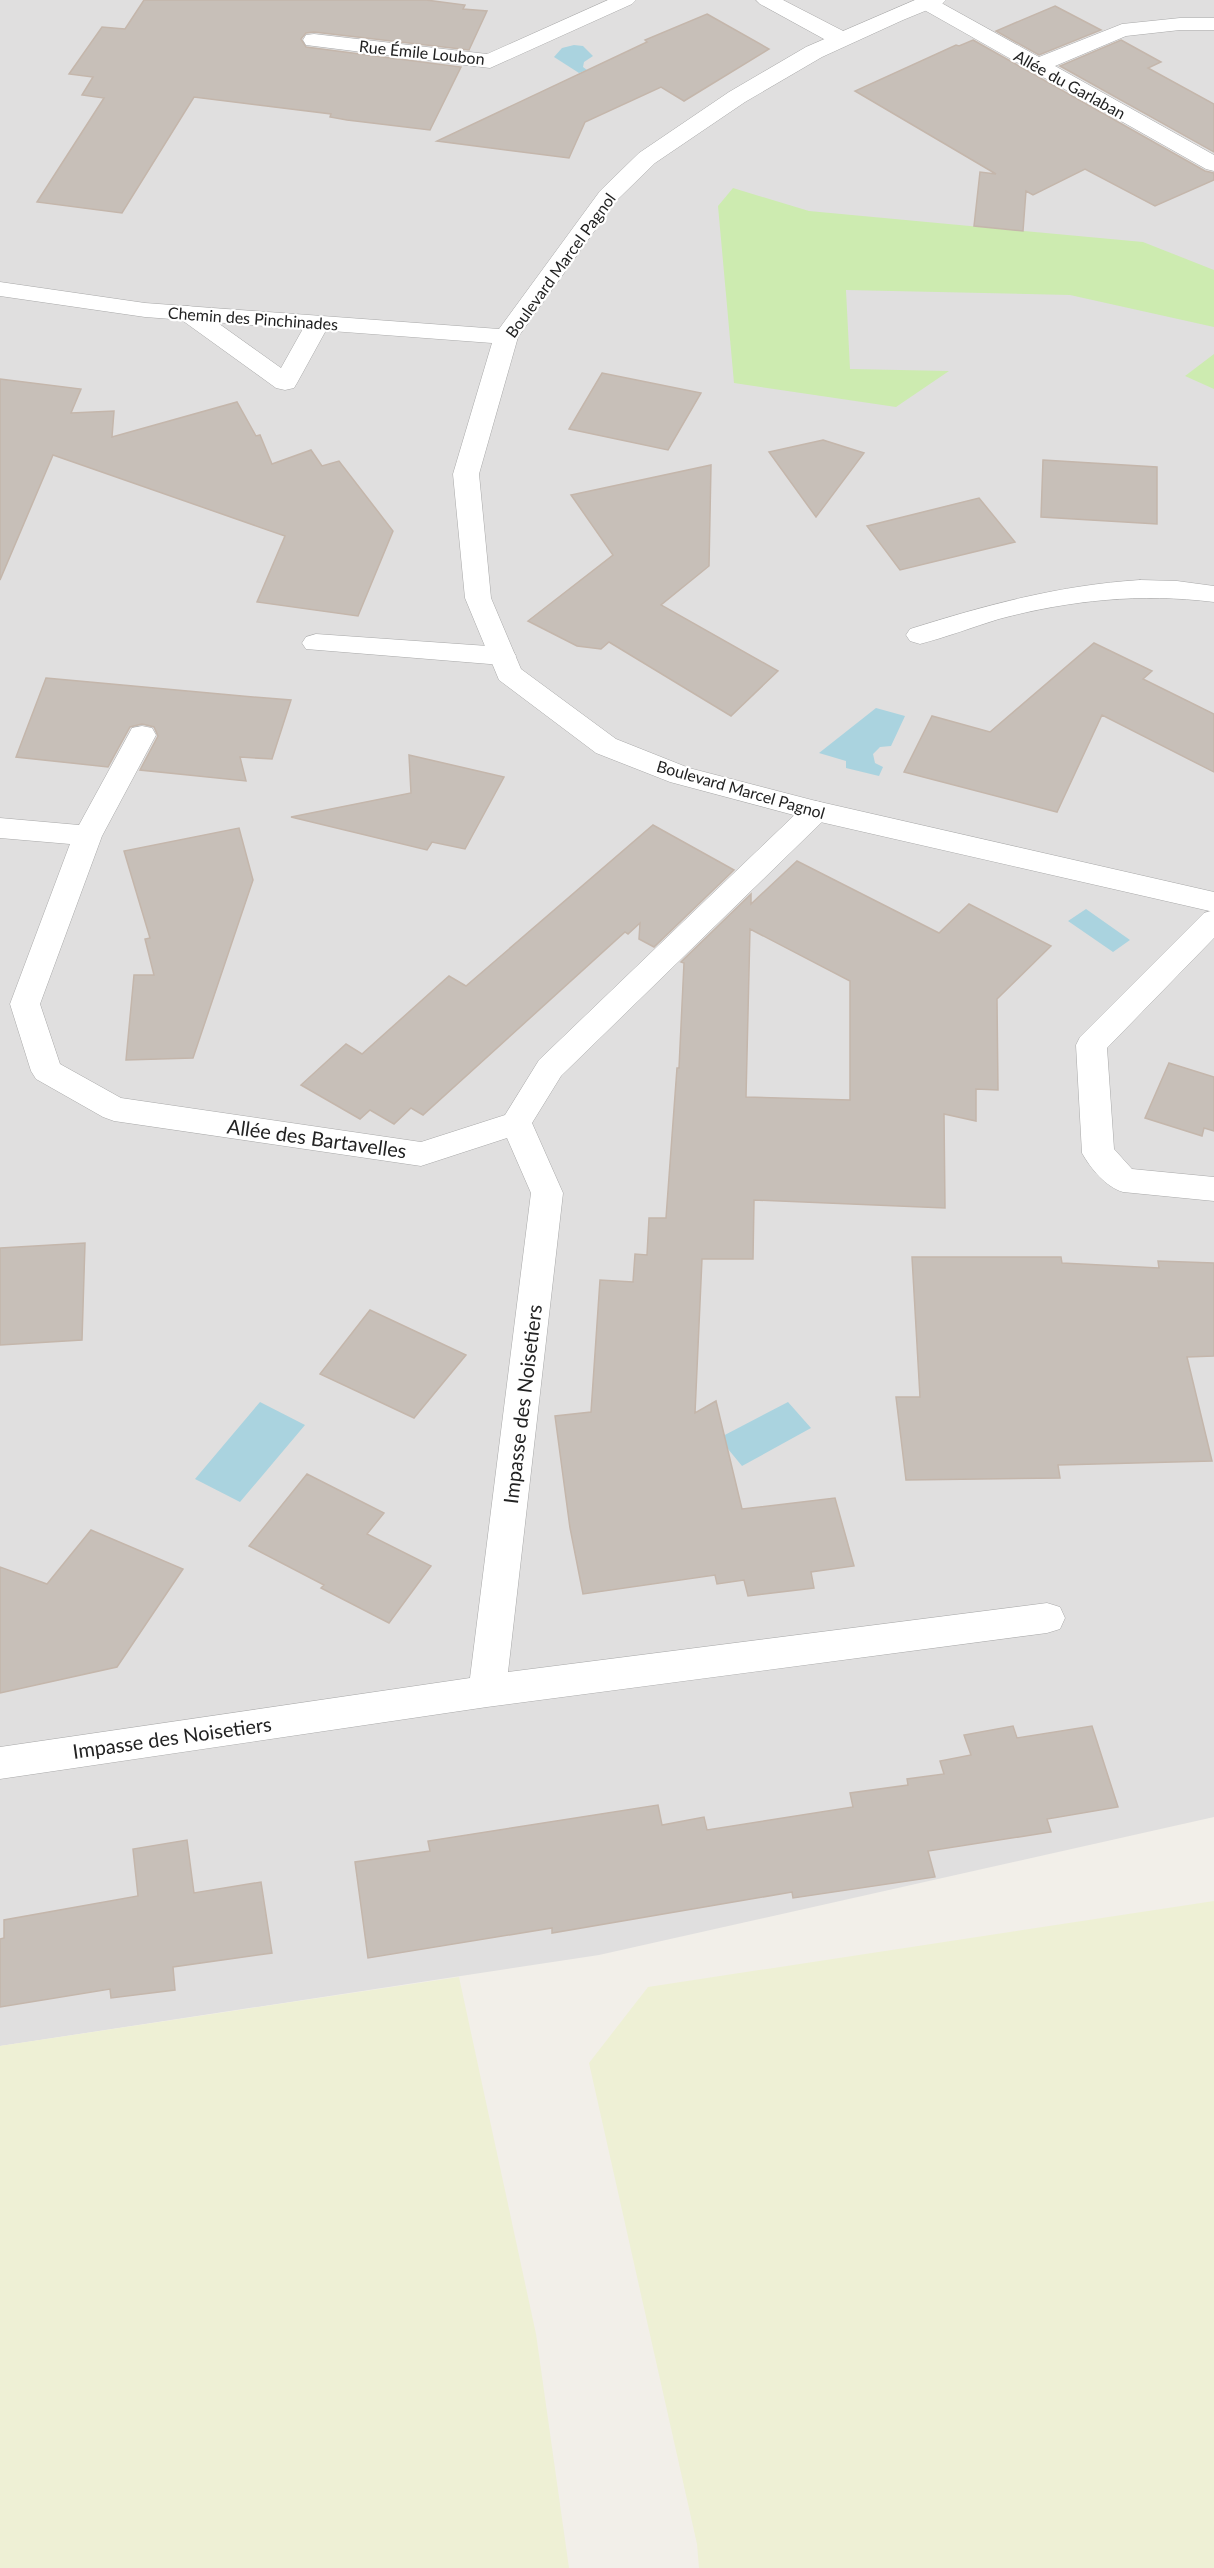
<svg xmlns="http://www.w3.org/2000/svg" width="1214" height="2568" font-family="Lato,sans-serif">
	<rect width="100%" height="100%" fill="#f2efe9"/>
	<!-- residential -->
	<path fill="#e0dfdf" d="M0 0H1214V1817L599 1955 0 2046Z"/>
	<!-- farmland -->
	<path fill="#eef0d5" d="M1214 1901V2568H699L697 2544 589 2063 648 1987Z
		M459 1977 536 2334 569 2568H0V2046Z"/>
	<!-- grass -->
	<path fill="#cdebb0" d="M733 188 809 211 1143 242 1214 270V327L1070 295 846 290 850 369 949 371 896 407 734 383 718 206Z
		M1214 354V389L1185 376Z"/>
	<!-- water -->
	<path fill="#aad3df" d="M574 45 583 46 593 56 584 62 583 67 587 70 579 73 554 57 562 48Z
		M876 708 905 716 891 746 880 747 873 754 875 763 883 767 879 776 846 768V761L819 753Z
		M1086 909 1130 940 1113 952 1068 921Z
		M260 1402 305 1425 240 1502 195 1479Z
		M788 1402 811 1428 742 1466 719 1438Z"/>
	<!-- building -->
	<path fill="#c7bfb8" stroke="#c4b6ab" stroke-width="1.5" fill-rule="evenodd" d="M144 0H426L465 5 463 9 487 11 469 50 314 32 306 33 301 39 306 47 461 67 430 130 347 120 330 117 331 114 194 97 122 213 37 202 104 98 82 95 93 77 69 74 102 27 125 29Z
		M1055 6 1101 30 1039 55 996 31Z
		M707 14 769 49 684 101 661 87 585 122 569 158 437 141 647 42 645 40Z
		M973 40 1205 171 1214 173V180L1155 206 1085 169 1033 195 1026 191 1023 231 974 226 980 172 996 174 855 91 956 45 959 46Z
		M1121 40 1161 62 1148 68 1214 104V152L1060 66Z
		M602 373 701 393 668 450 569 429Z
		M0 379 81 389 71 413 114 411 112 437 237 402 256 436 260 435 272 464 311 450 322 466 339 461 393 531 358 616 257 602 285 536 53 455 0 580Z
		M823 440 864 453 816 517 769 452Z
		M1043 460 1157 467V524L1041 517Z
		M711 465 709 566 661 605 778 671 731 716 609 642 601 649 577 646 528 621 613 555 571 495Z
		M979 498 1015 542 900 570 867 526Z
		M1094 643 1152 671 1143 679 1214 714V772L1102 715 1057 812 904 772 932 716 990 732Z
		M46 678 242 696 291 700 272 759 240 757 246 781 140 770 158 736 154 727 142 724 130 727 108 767 16 757Z
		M409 755 504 777 465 849 432 842 427 850 291 817 411 793Z
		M653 825 734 870 654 947 639 939 640 923 628 934 625 932 423 1115 411 1108 394 1124 370 1110 360 1119 301 1085 346 1044 362 1054 449 976 466 986Z
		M239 828 253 880 193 1058 126 1060 134 975H154L145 939 150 938 124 851Z
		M797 861 939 933 969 904 1051 946 997 999 998 1090 976 1089V1121L944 1114 945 1208 754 1200 753 1259H702L695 1413 716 1401 742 1509 835 1498 854 1566 811 1572 814 1588 748 1596 744 1580 717 1584 715 1575 583 1594 570 1528 555 1416 591 1412 600 1280 633 1282 635 1254 647 1255 649 1218H666L677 1068H679L684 963 681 962 751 894V904ZM750 929 850 981V1100L746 1097Z
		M1169 1063 1214 1077V1131L1204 1128 1202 1136 1145 1118Z
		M85 1243 82 1340 0 1345V1248Z
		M912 1257H1061L1062 1263 1159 1268 1158 1261 1214 1263V1356L1187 1357 1212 1461 1058 1465 1060 1478 906 1480 896 1397H920Z
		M370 1310 466 1355 414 1418 320 1374Z
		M307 1474 384 1513 367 1534 431 1566 389 1623 321 1588 324 1585 249 1546Z
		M91 1530 183 1569 117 1667 0 1693V1567L47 1584Z
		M1013 1726 1017 1738 1092 1726 1118 1807 1047 1819 1051 1832 928 1851 935 1877 793 1898 792 1892 552 1933V1928L368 1958 355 1862 430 1851 428 1841 658 1805 662 1825 704 1817 707 1830 853 1807 850 1793 908 1785 907 1779 944 1774 940 1761 971 1755 964 1735Z
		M187 1840 194 1893 261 1882 272 1953 173 1967 175 1990 111 1998 110 1989 0 2007V1939L4 1938V1920L138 1896 133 1849Z"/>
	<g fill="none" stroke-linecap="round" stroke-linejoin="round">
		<!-- minor casing -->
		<g stroke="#a9a9a9" stroke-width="1">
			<path id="minor" d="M608 0H636L632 4 490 68 306 45 303 40 306 35 314 34 487 54Z
				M756 0H783L849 34 852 39 849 44 841 45 833 44 760 4Z
				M917 0H936L1039 57 1122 24 1180 18H1214V30H1180L1126 36 1055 66 1214 155V171L1206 169 919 7 915 3Z
				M188 306 197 308 281 368 309 318 318 316 327 318 330 323 297 383 294 388 285 390 276 388 179 318 176 313 179 308Z
				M1140 580 1177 581 1214 586V602C1141 593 1071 600 999 619 973 627 947 637 920 644L910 641 906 635 910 629C986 605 1060 585 1140 580Z
				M316 634 502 647 512 650 516 656 512 662 502 665 306 649 302 643 306 637Z
				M142 726 152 728 156 735 102 836 40 1004 60 1064 121 1098 421 1142 505 1115 539 1060 806 804 816 801 826 804 830 811 826 818 561 1076 532 1123 563 1193 508 1672 1047 1603 1060 1607 1065 1618 1060 1629 1047 1633 487 1707 0 1779V1747L470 1678 531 1193 507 1138 421 1166 114 1121 103 1117 36 1079 31 1071 10 1004 70 844 0 838V818L79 825 132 728Z
				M1214 910V938L1107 1048 1114 1149 1132 1169 1214 1177V1201L1123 1192C1106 1187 1091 1169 1082 1153L1076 1045 1080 1037 1204 913Z"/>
		</g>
		<!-- tertiary casing -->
		<g stroke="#a9a9a9" stroke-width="1">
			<path id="tertiary" d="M915 0H946L942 4 903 20 822 57 745 102 655 163 616 201 518 337 479 474 491 598 521 669 616 739 689 768 816 801 1214 892V912L816 821 670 782 596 753 499 680 465 598 453 474 492 343 145 317 0 296V282L145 303 499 329 600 191 639 153 729 92 806 47Z"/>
		</g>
		<!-- minor -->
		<use href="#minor" fill="#fff" fill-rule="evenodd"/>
		<!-- tertiary -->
		<use href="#tertiary" fill="#fff" fill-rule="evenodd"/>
	</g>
	<g text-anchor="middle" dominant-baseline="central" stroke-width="4.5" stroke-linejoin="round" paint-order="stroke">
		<!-- far-street labels -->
		<g font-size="16" fill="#222" stroke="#fff">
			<text transform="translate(422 52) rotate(6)">Rue Émile Loubon</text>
			<text transform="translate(1070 84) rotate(29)">Allée du Garlaban</text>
			<text transform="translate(560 265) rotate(-54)">Boulevard Marcel Pagnol</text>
			<text transform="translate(253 318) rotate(4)">Chemin des Pinchinades</text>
			<text transform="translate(741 789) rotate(16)">Boulevard Marcel Pagnol</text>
		</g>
		<!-- street labels -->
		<g font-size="20" fill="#222" stroke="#fff">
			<text transform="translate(317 1138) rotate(8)">Allée des Bartavelles</text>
			<text transform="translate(522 1404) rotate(-83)">Impasse des Noisetiers</text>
			<text transform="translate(172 1737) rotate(-8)">Impasse des Noisetiers</text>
		</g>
	</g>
</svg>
